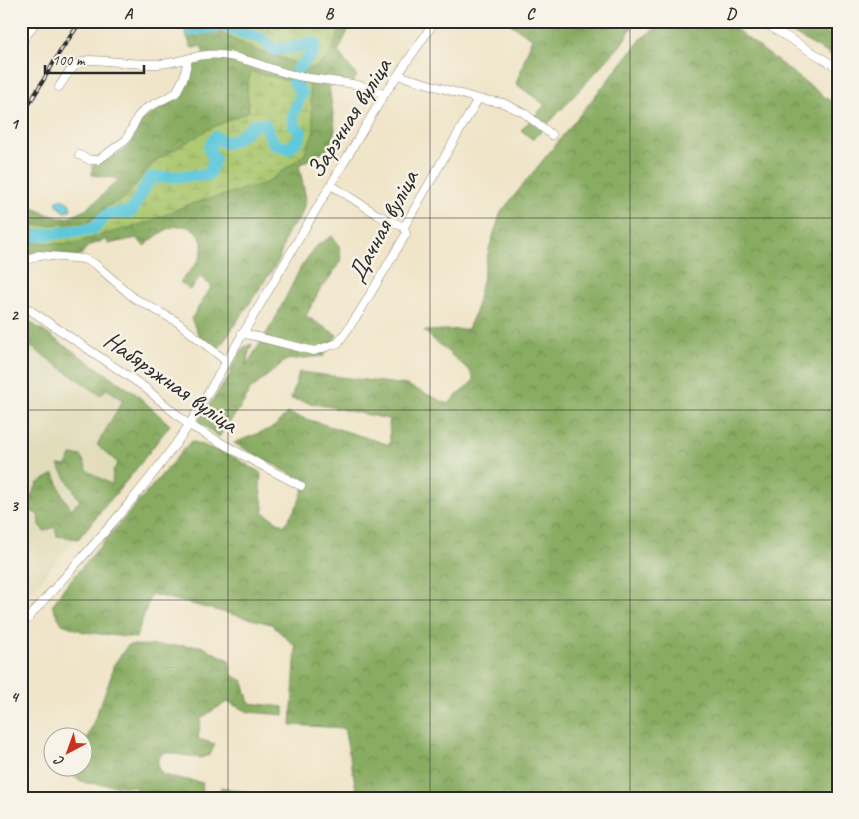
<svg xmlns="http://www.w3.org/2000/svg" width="859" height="819" font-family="Caveat,sans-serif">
	<defs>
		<pattern id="forest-crowns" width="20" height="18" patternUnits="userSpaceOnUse" patternTransform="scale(1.25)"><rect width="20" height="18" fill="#88ac62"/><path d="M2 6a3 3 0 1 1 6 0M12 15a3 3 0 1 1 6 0" fill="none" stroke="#6f8c51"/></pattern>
		<pattern id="wetland-marsh" width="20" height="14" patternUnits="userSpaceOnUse" patternTransform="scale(1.25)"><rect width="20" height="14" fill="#abc86f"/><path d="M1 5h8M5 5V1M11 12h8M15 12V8" fill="none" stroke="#93ac60"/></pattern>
		<pattern id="garden-dots" width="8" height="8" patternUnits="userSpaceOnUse" patternTransform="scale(1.25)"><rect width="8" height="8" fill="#abc86f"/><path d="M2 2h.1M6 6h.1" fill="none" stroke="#93ac60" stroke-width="1.8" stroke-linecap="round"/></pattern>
		<pattern id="water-ripples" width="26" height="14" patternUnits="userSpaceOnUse" patternTransform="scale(1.25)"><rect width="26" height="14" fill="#5fc8db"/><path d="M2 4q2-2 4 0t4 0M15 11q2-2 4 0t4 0" fill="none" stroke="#4fa3b2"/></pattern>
	</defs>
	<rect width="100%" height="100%" fill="#f7f3e8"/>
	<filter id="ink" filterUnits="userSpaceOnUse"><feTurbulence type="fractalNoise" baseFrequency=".02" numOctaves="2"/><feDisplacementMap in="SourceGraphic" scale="10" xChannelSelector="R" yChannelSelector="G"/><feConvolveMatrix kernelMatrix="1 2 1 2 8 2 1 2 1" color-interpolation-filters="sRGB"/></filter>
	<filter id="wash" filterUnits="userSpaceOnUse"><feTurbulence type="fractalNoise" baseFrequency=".0096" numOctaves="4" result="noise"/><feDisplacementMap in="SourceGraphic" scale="20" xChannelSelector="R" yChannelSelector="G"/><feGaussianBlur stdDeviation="1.12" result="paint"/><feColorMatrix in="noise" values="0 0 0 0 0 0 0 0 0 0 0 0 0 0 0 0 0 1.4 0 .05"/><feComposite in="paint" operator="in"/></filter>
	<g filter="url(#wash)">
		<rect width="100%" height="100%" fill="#f0e5c9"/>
		<!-- built -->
		<path fill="#e1dcba" d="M21 316 136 394 170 425 21 604Z"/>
		<!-- forest -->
		<path fill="url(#forest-crowns)" stroke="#5a6c46" d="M181 21 352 22 338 52 357 76 351 84 329 85 335 130 329 148 299 165 306 199 300 219 287 232 279 260 217 351 200 337 191 319 212 286 200 277 190 290 180 282C186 274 196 266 200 257 207 241 197 224 178 226 166 227 154 238 144 246L137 238 108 244 107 239 88 246 79 257 37 251 21 258V202C31 207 55 219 65 218 84 216 106 191 119 179L92 175V166L109 159 130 146 141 121 178 97 192 65 204 54 201 46 193 48 191 47Z
			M506 21H636L620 46 533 140 521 130 545 105 516 84 532 38Z
			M665 21H725L838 107V798H614L584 792 560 798H358L344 728 291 725 296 647 271 624 151 594 136 638 84 632 62 624 52 606 64 588 191 441 230 455 261 473 260 488 264 513 284 526 298 504 306 482 234 443 274 427 287 413 390 445 389 419 291 399 299 372 407 385 448 404 474 380 470 371 424 331 468 329 475 313 489 249 501 212 642 38Z
			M771 21H838V59Z
			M332 236 339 246 341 260 325 285 321 287 306 316 337 335 324 356 286 360 249 391 244 402 219 437 198 421 230 375 231 368 244 347 252 344 249 352 246 366 274 321 301 267 315 247Z
			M21 316 136 394 170 425 133 473 78 539 57 536 55 527 44 531 39 525 38 514 24 509 38 483 54 474 63 496 71 509 80 501 58 465 67 466 71 455 81 456 88 471 112 485 113 471 118 463 97 445 123 400 107 389 100 395 31 347 21 361Z
			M128 645 201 646 229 660 231 674 243 681 249 703 284 707V715L249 712 227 702 210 712 201 719 198 739 215 744 210 755 200 758 164 752 158 759V768L163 775 203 783 201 798H149L134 787 86 783 72 776 76 767 82 766 83 749 111 677 113 666Z
			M221 787 275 798H219Z"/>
		<!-- wetland -->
		<path fill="url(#wetland-marsh)" stroke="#6b7a4d" d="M195 21H276L289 26 341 27 330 55 314 69 256 50Z
			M800 21H838V40L805 23Z
			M251 72 294 82 309 83 314 131 304 155 266 183 187 205 149 222 70 244 30 243 21 249V226L89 222 108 206 125 198 154 162 207 130 249 111 247 86Z"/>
		<!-- garden -->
		<path fill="url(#garden-dots)" stroke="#6b7a4d" d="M584 792 614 798H560Z"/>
		<!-- water -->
		<path fill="url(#water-ripples)" stroke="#457a83" d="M62 199 69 203 71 208 69 211 65 212 57 205 56 202Z"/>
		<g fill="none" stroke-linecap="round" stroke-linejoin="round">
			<!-- river -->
			<path stroke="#5fc8db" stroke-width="12" d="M187 21 191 30 223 26 262 39 275 50 315 43 313 53 297 69
				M21 238 57 233 93 229 108 214 131 212 150 178 208 175 215 160 209 149 212 142 216 137 226 143 235 140 255 124H265L274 144 289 149 300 137 301 132 293 125V114L302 93 294 82"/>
		</g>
	</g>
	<g filter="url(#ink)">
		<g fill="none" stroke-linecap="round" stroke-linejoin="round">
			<!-- minor casing -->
			<g stroke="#8e887a" stroke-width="9">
				<path id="minor" d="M761 21 838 68
					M21 25 30 31
					M21 44 36 21
					M398 75 478 99 503 103 524 113 552 135
					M59 87C67 74 73 64 88 60 111 60 133 65 157 64 178 64 199 52 221 55 247 57 272 71 298 76 326 82 359 80 384 95
					M79 155 90 160H98L126 140 138 116 145 109 176 93 184 77 188 59
					M331 185 378 215 404 227
					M21 263 39 255 84 259 95 264 134 298 176 321 226 361
					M21 304 143 386 189 425 259 464 301 486
					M242 333 314 351 338 343 359 313 406 234 404 227 478 99
					M21 626C79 560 140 497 189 425L369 120 384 95 435 21"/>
			</g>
			<!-- minor -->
			<use href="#minor" stroke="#fff" stroke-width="8"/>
			<!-- rail casing -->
			<g stroke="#2b2b2b" stroke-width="4">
				<path id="rail" d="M21 118 61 50 81 21"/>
			</g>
			<!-- rail -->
			<use href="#rail" stroke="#f7f3e8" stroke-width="2" stroke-dasharray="5.5" stroke-linecap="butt"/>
		</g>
	</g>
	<!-- grid -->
	<path fill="none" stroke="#2b2b2b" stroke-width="1" stroke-opacity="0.55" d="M228 21V798M430 21V798M630 21V798M21 218H838M21 410H838M21 600H838"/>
	<g text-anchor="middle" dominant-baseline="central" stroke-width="5" stroke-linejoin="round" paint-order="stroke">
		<!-- street labels -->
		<g font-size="25" fill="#2b2b2b" stroke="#f7f3e8">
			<text transform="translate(349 118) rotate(-58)">Зарэчная вуліца</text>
			<text transform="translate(383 226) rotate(-62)">Дачная вуліца</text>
			<text transform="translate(171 382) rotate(35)">Набярэжная вуліца</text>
		</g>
	</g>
	<!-- margin -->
	<rect width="859" height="819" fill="none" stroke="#f7f3e8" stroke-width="55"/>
	<!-- north arrow -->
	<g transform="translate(68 752) rotate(221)"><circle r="24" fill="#f7f3e8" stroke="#a5a39c"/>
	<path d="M0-4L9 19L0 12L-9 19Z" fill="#c8321e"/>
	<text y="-8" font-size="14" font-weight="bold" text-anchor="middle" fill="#2b2b2b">С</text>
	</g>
	<!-- scale -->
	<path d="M45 65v8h99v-8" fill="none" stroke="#2b2b2b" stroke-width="2.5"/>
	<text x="52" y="65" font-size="15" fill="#2b2b2b" stroke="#f7f3e8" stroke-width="4" paint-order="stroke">100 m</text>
	<rect x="28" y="28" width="804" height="764" fill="none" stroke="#2b2b2b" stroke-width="2"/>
	<g font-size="16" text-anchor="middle" font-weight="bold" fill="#2b2b2b">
		<text x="128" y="19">A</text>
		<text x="329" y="19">B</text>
		<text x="530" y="19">C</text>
		<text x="731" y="19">D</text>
		<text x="14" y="129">1</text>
		<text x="14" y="320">2</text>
		<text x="14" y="511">3</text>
		<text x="14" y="702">4</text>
	</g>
</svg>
